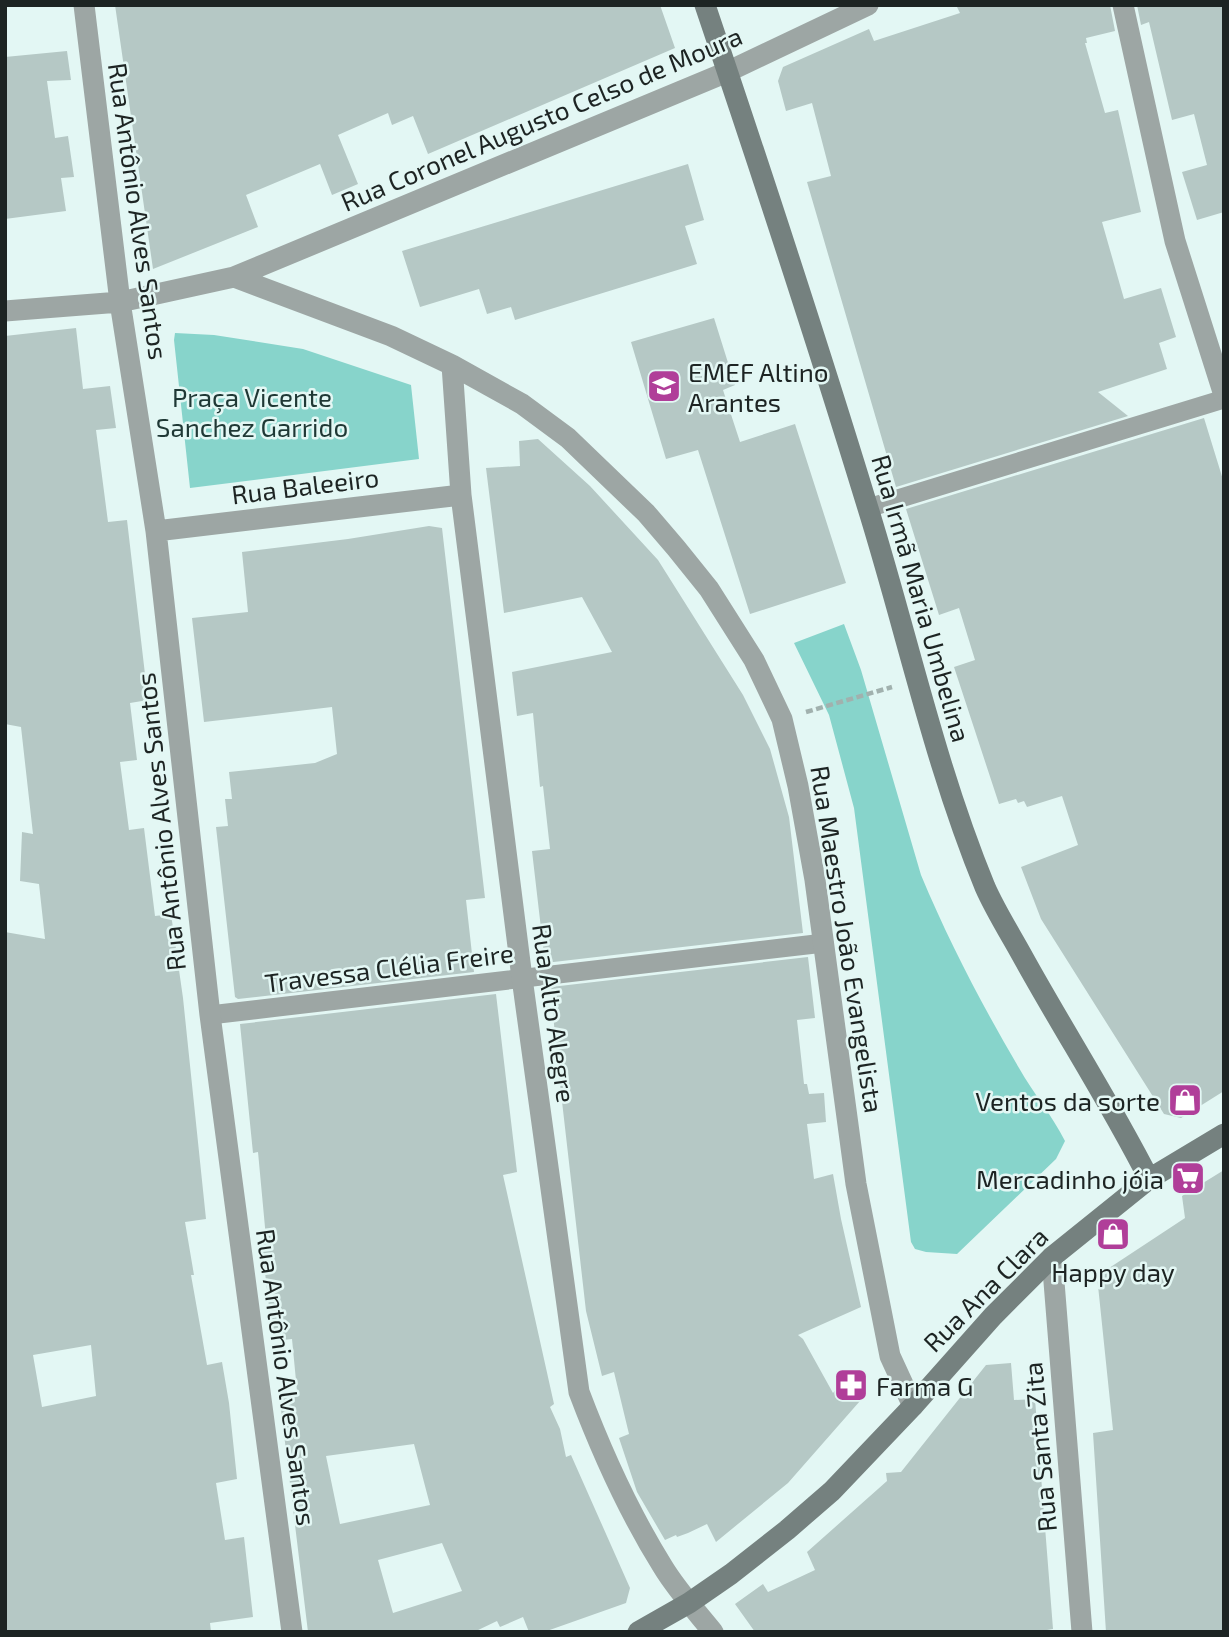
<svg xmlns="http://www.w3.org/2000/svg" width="1229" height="1637" font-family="'Exo 2',sans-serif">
	<rect width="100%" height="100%" fill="#e3f7f4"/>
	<!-- green -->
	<path fill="#87d4cb" d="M175 333 214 335 303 349 411 385 419 459 190 488 174 340Z
		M844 624 861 670 921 875C949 942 982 1005 1019 1068 1033 1093 1052 1115 1065 1141L1056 1159 957 1254 926 1252 915 1249 911 1242 854 808 829 715 794 643Z"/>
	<!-- building -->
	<path fill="#b5c8c5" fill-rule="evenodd" d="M115 5H660L675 48 428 154 413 116 392 125 388 113 338 135 358 184 332 195 320 164 246 195 258 227 153 269Z
		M956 5H1110L1115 31 1086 38 1087 43H1085L1105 113 1118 110 1141 212 1102 222 1124 299 1161 288 1176 337 1159 343 1167 369 1098 392 1128 416 896 487 807 182 831 176 812 103 786 111 778 81 783 67 869 29 874 41 960 13Z
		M1137 5H1224V212L1197 220 1182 172 1207 165 1194 114 1172 120 1149 22 1141 25Z
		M67 51 71 80 47 81 55 138 68 136 74 177 61 178 66 211 5 219V57Z
		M688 164 704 220 685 226 697 264 515 320 511 307 487 314 479 289 420 307 402 251Z
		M714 318 735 385 723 390 740 442 795 424 846 583 750 614 698 450 666 459 631 342Z
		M76 328 83 389 110 386 116 428 96 430 108 522 127 520 148 700 130 703 137 760 120 762 129 830 144 828 155 916 171 914 183 998 206 1219 185 1222 194 1275H191L207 1365 222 1362 229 1403 237 1479 216 1483 225 1540 244 1537 253 1617 210 1623 211 1632H5V932L45 939 39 884 20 881 22 832 33 834 21 727 5 724V336ZM91 1345 96 1396 42 1407 33 1355Z
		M1204 418 1224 483V1091L1181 1118 1164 1114 1041 919 1021 867 1078 845 1062 796 1027 807 1024 801 1018 803 1016 799 999 804 954 667 975 660 959 608 939 615 906 509Z
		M538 439 590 486 658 560 743 695 770 749 789 817 803 933 545 963 532 851 550 849 543 786 540 787 533 713 517 716 512 672 612 652 582 597 504 613 486 468 520 466 519 441Z
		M429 526 442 528 485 898 466 900 474 972 238 999 235 997 216 827 228 826 225 799H232L229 772 315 763 337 754 332 707 204 722 192 618 248 612 242 552 348 539Z
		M808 957 815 1018 797 1020 804 1084H807L809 1094 824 1093 826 1122 807 1124 814 1179 833 1174 841 1219 861 1307 798 1335 803 1339 833 1393 847 1376 867 1393 788 1483 716 1542 707 1524 688 1533 677 1537 676 1535 665 1540 637 1492 619 1438 629 1434 614 1372 602 1376 586 1311 556 1049 551 987Z
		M496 994 517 1172 503 1175 554 1404 550 1407 560 1429 566 1457 571 1455 630 1588 626 1603 544 1632H529L523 1617 500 1627 497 1621 474 1632H308L279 1393 297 1391 292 1339 273 1341 261 1238H266L258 1152 253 1153 240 1024ZM414 1444 430 1505 340 1524 326 1456ZM442 1543 462 1591 393 1613 378 1560Z
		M1224 1170V1632H1106L1093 1433 1113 1430 1097 1276 1185 1218 1182 1196Z
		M1011 1363 1014 1400 1035 1399 1053 1629 1035 1632H755L735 1604 763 1584 768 1592 815 1570 807 1552 887 1481 886 1473 901 1472 986 1365Z"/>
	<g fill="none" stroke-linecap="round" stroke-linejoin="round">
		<!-- path -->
		<path stroke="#a1b1ae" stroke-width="4.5" stroke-dasharray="7 3.5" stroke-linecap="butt" d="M806 712 892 687"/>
		<!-- lane -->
		<path stroke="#9da6a4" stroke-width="19" d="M868 508 1224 399
			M210 1015 824 943"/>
		<!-- street -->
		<path stroke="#9da6a4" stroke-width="21" d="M84 5 120 302 156 531 210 1015 292 1632
			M1123 5 1175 241 1224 395
			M234 277 727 72 868 5
			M5 311 120 302 234 277 391 336 452 365 522 404 568 438 646 513 676 548 709 589 754 660 782 719 798 786 815 880 856 1184 890 1356 913 1406
			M452 365 461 495 522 978 579 1392C602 1453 628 1511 663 1567 677 1590 696 1611 713 1632
			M156 531 461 495
			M1052 1257 1082 1632"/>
		<!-- secondary -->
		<path stroke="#75817f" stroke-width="21" d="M705 5C761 171 816 338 867 505 907 633 934 763 985 887 996 912 1011 935 1024 959 1065 1033 1111 1104 1149 1179
			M638 1632 689 1603 731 1574 787 1530 832 1491 913 1406 993 1316 1052 1257 1149 1179 1224 1134"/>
	</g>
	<!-- icons -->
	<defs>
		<g id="school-square" transform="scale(1.75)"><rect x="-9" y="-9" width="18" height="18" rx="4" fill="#b03e99" stroke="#e3f7f4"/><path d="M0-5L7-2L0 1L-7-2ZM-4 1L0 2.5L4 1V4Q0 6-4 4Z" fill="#fff"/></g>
		<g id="shop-square" transform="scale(1.75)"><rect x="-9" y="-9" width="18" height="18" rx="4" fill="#b03e99" stroke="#e3f7f4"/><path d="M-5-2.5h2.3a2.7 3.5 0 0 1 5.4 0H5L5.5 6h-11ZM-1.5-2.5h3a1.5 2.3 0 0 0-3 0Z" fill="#fff"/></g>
		<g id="supermarket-square" transform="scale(1.75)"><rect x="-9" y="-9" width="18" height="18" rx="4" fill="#b03e99" stroke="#e3f7f4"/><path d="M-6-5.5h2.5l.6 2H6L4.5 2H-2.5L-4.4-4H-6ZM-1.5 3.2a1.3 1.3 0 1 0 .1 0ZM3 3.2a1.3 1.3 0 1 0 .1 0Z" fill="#fff"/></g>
		<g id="pharmacy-square" transform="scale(1.75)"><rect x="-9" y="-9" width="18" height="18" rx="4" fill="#b03e99" stroke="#e3f7f4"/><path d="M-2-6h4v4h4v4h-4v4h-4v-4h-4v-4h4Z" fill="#fff"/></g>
	</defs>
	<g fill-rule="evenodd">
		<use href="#school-square" x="664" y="386"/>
		<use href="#shop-square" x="1185" y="1100"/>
		<use href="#supermarket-square" x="1188" y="1178"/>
		<use href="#shop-square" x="1113" y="1234"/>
		<use href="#pharmacy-square" x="851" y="1385"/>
	</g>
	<g text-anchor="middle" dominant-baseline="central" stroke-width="5" stroke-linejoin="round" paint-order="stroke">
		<!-- street labels -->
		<g font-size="26" fill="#1d2423" stroke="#e3f7f4">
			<text transform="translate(541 118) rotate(-23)">Rua Coronel Augusto Celso de Moura</text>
			<text transform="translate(139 211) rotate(82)">Rua Antônio Alves Santos</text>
			<text transform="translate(305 485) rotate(-7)">Rua Baleeiro</text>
			<text transform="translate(922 598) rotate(74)">Rua Irmã Maria Umbelina</text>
			<text transform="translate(160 822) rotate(-96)">Rua Antônio Alves Santos</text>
			<text transform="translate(848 939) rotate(81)">Rua Maestro João Evangelista</text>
			<text transform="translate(389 967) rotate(-7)">Travessa Clélia Freire</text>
			<text transform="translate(555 1013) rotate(82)">Rua Alto Alegre</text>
			<text transform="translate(985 1289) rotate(-45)">Rua Ana Clara</text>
			<text transform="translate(287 1377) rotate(82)">Rua Antônio Alves Santos</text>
			<text transform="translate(1039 1447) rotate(-95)">Rua Santa Zita</text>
		</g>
		<!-- poi labels -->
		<g font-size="26" fill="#1d2423" stroke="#e3f7f4" text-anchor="start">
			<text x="688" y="371">EMEF Altino<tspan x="688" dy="30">Arantes</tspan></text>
			<text x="1160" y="1100" text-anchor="end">Ventos da sorte</text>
			<text x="1164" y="1178" text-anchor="end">Mercadinho jóia</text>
			<text x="1113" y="1271" text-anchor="middle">Happy day</text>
			<text x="876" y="1385">Farma G</text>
		</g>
		<!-- park labels -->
		<g font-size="26" fill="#1f3835" stroke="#e3f7f4">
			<text x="252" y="396">Praça Vicente<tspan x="252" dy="30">Sanchez Garrido</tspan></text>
		</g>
	</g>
	<!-- border -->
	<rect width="1229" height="1637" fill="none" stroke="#1d2423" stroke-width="14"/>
</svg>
